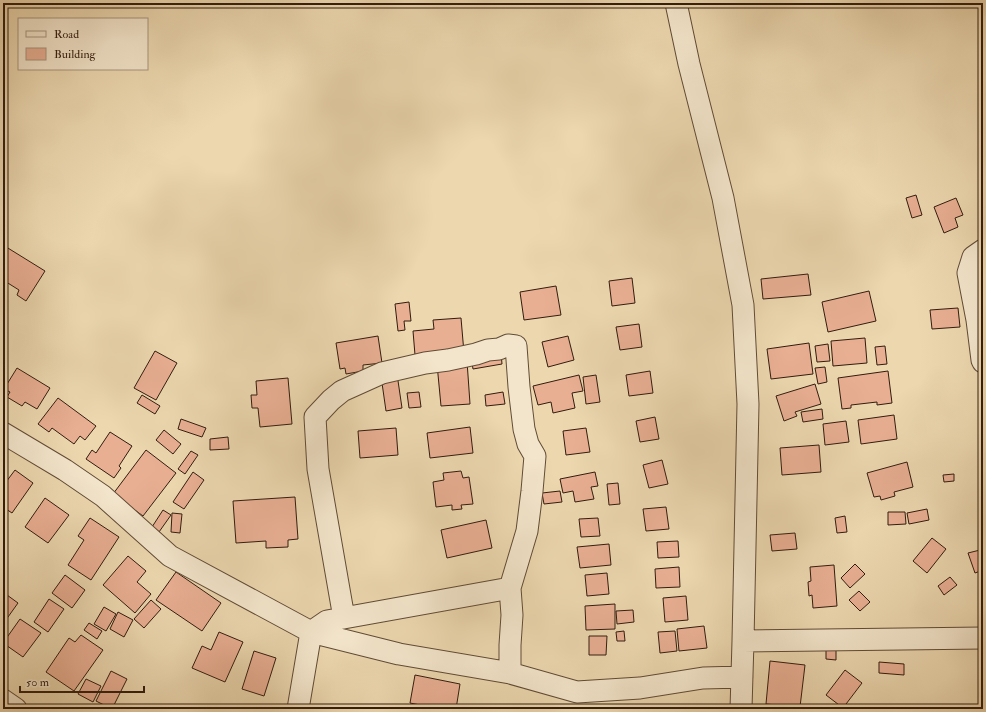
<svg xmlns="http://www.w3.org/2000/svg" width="986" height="712" font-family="'IM FELL Double Pica',serif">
	<rect width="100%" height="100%" fill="#ecd7af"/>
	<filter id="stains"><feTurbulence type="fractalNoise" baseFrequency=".005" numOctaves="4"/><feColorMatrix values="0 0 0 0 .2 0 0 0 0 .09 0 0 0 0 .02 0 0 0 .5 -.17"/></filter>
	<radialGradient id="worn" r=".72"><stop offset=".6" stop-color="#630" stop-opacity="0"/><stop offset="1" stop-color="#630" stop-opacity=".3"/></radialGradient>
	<!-- building -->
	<path fill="#e9af93" stroke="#321c0e" d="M916 195 922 215 912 218 906 198Z
		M956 198 963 215 955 218 958 227 944 233 934 207Z
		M3 245 45 271 26 301 17 295 19 290 3 280Z
		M808 274 811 295 763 299 761 279Z
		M632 278 635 303 612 306 609 281Z
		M556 286 561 315 524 320 520 292Z
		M869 291 876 321 828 332 822 302Z
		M409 302 411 321H404L405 330 398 331 395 304Z
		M958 308 960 327 932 329 930 310Z
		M461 318 464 353 415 355 413 331 434 329 433 320Z
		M639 324 642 347 620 350 616 327Z
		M378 336 382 363 363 365V371L346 374 345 368 340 369 336 343Z
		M568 336 574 360 548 367 542 342Z
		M865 338 867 363 833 366 831 341Z
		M809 343 813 374 771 379 767 349Z
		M828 344 830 361 817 362 815 346Z
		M885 346 887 364 877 365 875 347Z
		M155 351 177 363 156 400 134 388Z
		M501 353 502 364 473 369 471 357Z
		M467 361 470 404 441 406 437 364Z
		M825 367 827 382 818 384 815 368Z
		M17 368 50 388 37 409 25 402 22 406 7 397 10 392 4 389Z
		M650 371 653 393 629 396 626 375Z
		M888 371 892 403 877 405V402L851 405V408L842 409 838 378Z
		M397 374 402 408 386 411 381 376Z
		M579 375 583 391 572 393 575 408 553 413 551 402 538 405 533 386Z
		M596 375 600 402 586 404 583 377Z
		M288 378 292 424 260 427 258 408H252L251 395H257L256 381Z
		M815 384 821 404 795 412 797 416 784 421 776 396Z
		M419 392 421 407 409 408 407 393Z
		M503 392 505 404 486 406 485 395Z
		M142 395 160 406 155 414 137 403Z
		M58 398 96 426 85 440 80 436 74 444 52 428 49 432 38 424Z
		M822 409 823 419 803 422 801 412Z
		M894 415 897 439 861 444 858 420Z
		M655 417 659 439 640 442 636 421Z
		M181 419 206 428 202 437 178 429Z
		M846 421 849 442 825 445 823 424Z
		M470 427 473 453 430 458 427 433Z
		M396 428 398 455 360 458 358 431Z
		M586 428 590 452 566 455 563 431Z
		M164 430 181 444 173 454 156 440Z
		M110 432 132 446 119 466 121 468 114 478 86 459 92 450 96 453Z
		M228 437 229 449 210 450V439Z
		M819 445 821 472 782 475 780 448Z
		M146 450 176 473 143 516 113 494Z
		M191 451 198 455 185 474 178 469Z
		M662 460 668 484 649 488 643 465Z
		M907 462 913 487 894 492 895 496 881 500 880 496 874 497 867 473Z
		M15 470 33 483 12 513 3 507V486Z
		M461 471 463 478 469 477 473 504 461 505 462 509 452 510V505L436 507 433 482 444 480 443 473Z
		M193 472 204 480 184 509 173 502Z
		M595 472 598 486 591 487 594 499 575 502 573 491 563 493 560 479Z
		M954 474V481L944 482 943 475Z
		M618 483 620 504 609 505 607 484Z
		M560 491 562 502 544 504 542 493Z
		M295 497 298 539 288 540V547L266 548V541L236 543 233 501Z
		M45 498 69 515 48 543 25 527Z
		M666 507 669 529 646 531 643 509Z
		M927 509 929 520 909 524 907 513Z
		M163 510 171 515 159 532 152 527Z
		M888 512H905L906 524 888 525Z
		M172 513 182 514 180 533 171 532Z
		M845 516 847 532 837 533 835 518Z
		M90 518 119 537 91 580 68 565 84 540 78 536Z
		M598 518 600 536 581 537 579 519Z
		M486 520 492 548 447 558 441 530Z
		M795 533 797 549 772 551 770 535Z
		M932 538 946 549 927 573 913 561Z
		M678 541 679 557 658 558 657 542Z
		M609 544 611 565 580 568 577 547Z
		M980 550 983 560V570L975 573 968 553Z
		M128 556 146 571 137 582 151 594 135 613 103 585Z
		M855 564 865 574 850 588 841 578Z
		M834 565 837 606 813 608 812 595 809 596 808 582 811 581 810 567Z
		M679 567 680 587 656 588 655 569Z
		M176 572 221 603 202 631 156 600Z
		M607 573 609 594 587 596 585 575Z
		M65 575 85 590 72 608 52 593Z
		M950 577 957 585 944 595 938 586Z
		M859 591 870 602 860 611 849 600Z
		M7 595 18 603 3 624V601Z
		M686 596 688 620 665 622 663 598Z
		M49 599 64 609 48 632 34 622Z
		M151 600 161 609 144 628 134 619Z
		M615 604V629L586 630 585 606Z
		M104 607 116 614 106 631 94 624Z
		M633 610 634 622 617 624 616 611Z
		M118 612 133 620 124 637 110 629Z
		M20 619 41 633 23 657 3 643Z
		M89 623 102 631 97 639 84 630Z
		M704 626 707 648 679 651 677 629Z
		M624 631 625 641H617L616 632Z
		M675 631 677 651 660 653 658 632Z
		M219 632 243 642 225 682 192 668 202 646 211 650Z
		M81 635 103 650 74 691 46 672 69 638 75 642Z
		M589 636H607L606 655H589Z
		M826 650H836V660L826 659Z
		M254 651 276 658 264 696 242 689Z
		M770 661 805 665 800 707 766 704Z
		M879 662 904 664V675L879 673Z
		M845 670 862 683 843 708 826 695Z
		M111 671 127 679 112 709 96 701Z
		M415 675 460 684 456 709H441L410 703Z
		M86 679 101 686 93 702 78 694Z"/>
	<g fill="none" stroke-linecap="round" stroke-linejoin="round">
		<!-- minor casing -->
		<g stroke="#604b36" stroke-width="23">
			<path id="minor" d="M676 3 689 64 723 198 743 305 748 404 743 641 741 709
				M983 250 973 257 968 273 977 320 982 360 983 362
				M3 433 65 470 103 496 170 556 311 632 399 654 510 673V645L512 615 510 588 527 531 532 491 535 456 528 444 524 429 519 387 516 346 508 345 499 349 488 350 476 354 448 360 425 363 382 373 342 391 331 400 315 417 318 469 344 618
				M743 641 983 638
				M510 673 577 692 640 688 703 678 742 677
				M3 700 16 709
				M298 709 311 632 327 621 510 588"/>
		</g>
		<!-- minor -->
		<use href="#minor" stroke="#f3e5cb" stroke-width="21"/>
	</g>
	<!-- margin -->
	<rect width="986" height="712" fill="none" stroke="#ecd7af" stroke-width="16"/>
	<rect x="4" y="4" width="978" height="704" fill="none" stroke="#321c0e" stroke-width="2"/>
	<rect x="8" y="8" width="970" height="696" fill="none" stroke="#321c0e"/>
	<!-- legend -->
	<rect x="18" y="18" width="130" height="52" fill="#f3e5cb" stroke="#a6957f"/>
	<rect x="26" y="31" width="20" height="6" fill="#f3e5cb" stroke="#a6957f"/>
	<text x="54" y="38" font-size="12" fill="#321c0e">Road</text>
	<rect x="26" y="48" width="20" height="12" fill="#e9af93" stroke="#a6957f"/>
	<text x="54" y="58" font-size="12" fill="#321c0e">Building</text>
	<!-- scale -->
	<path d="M20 686v6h124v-6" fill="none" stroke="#321c0e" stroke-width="2"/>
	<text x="26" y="686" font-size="12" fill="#321c0e" stroke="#f3e5cb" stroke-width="3" paint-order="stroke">50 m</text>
	<rect width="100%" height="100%" filter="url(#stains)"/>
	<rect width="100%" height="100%" fill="url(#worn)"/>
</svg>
